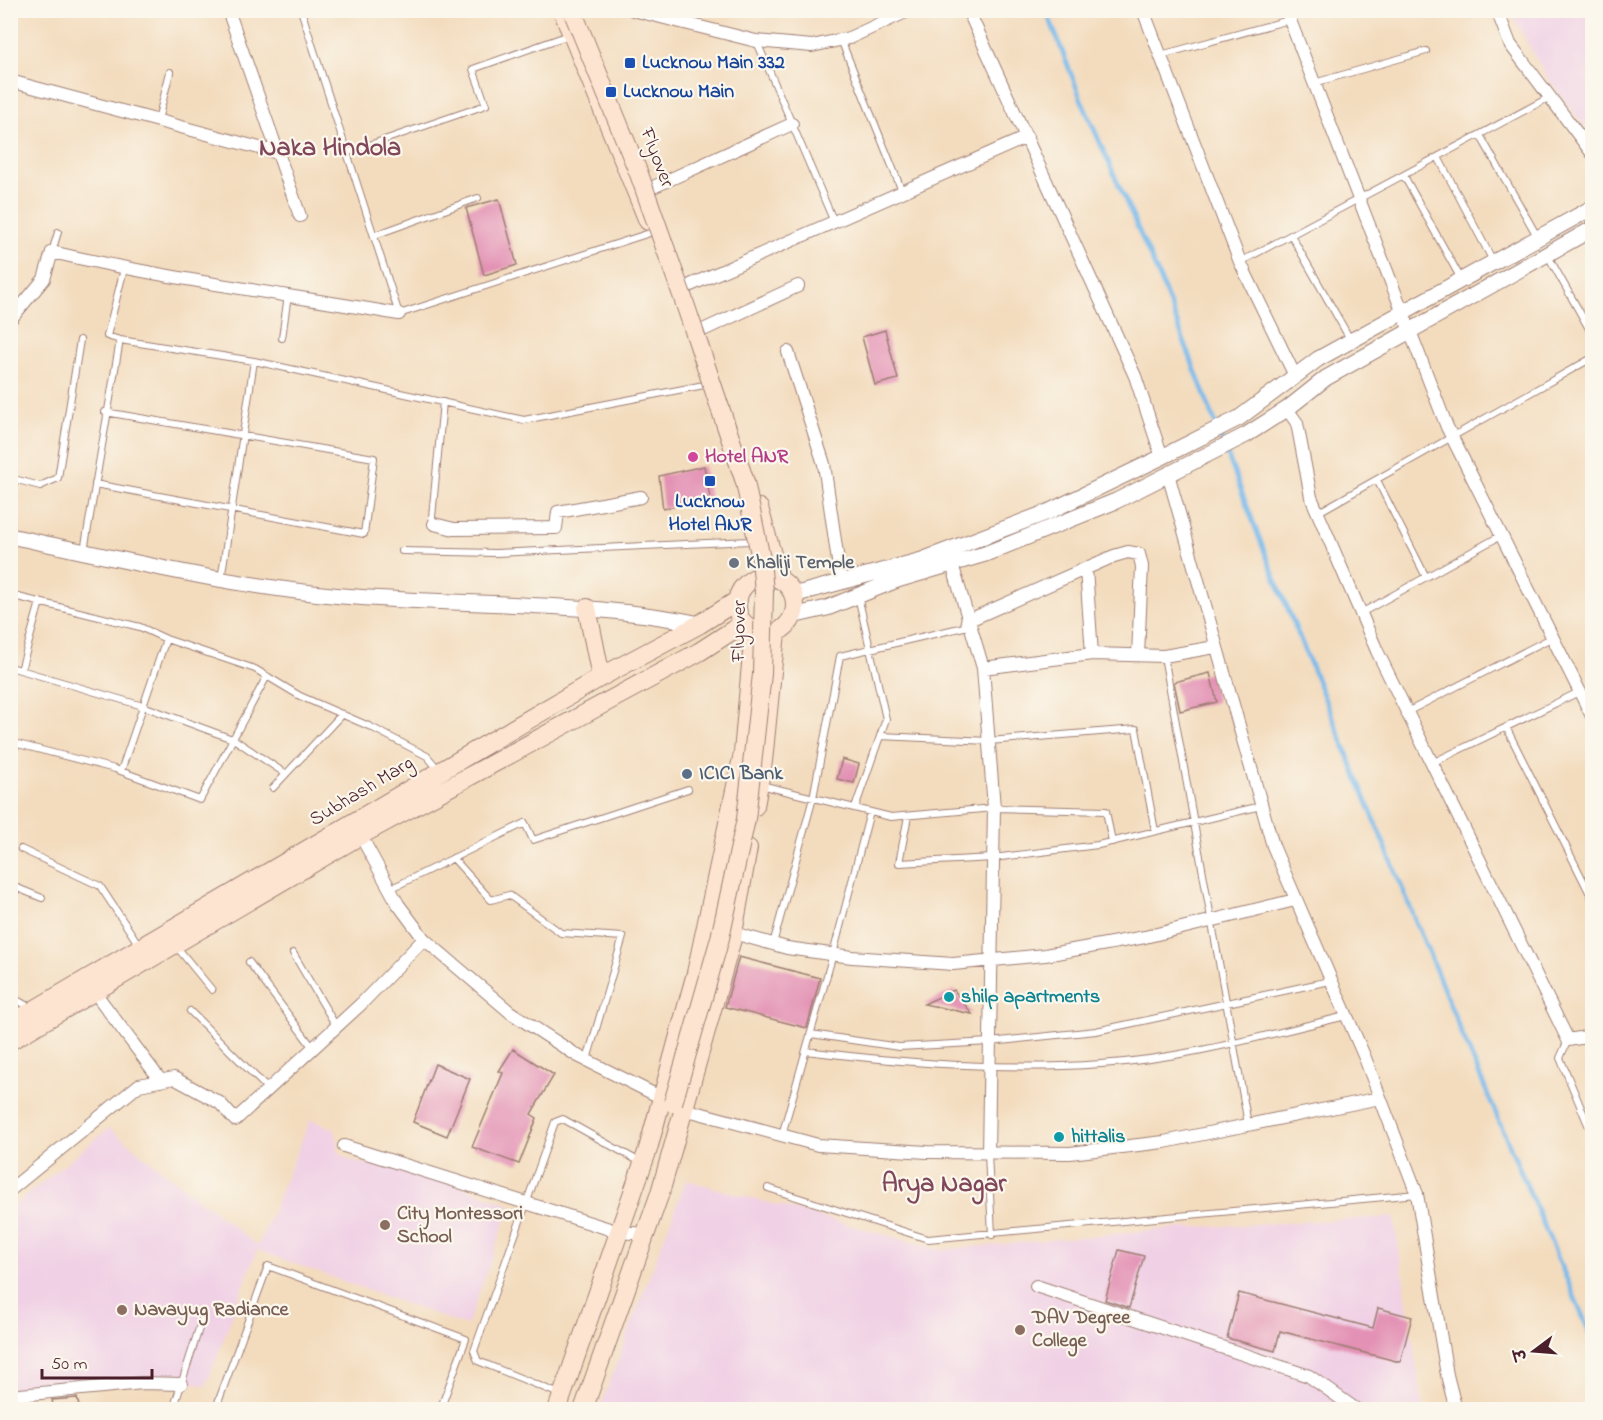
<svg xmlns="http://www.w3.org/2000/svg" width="1603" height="1420" font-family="'Indie Flower','Playpen Sans Deva',sans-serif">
	<rect width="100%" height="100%" fill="#fbf7ec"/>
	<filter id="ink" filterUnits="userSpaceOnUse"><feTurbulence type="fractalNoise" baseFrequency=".0167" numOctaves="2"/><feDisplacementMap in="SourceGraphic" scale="12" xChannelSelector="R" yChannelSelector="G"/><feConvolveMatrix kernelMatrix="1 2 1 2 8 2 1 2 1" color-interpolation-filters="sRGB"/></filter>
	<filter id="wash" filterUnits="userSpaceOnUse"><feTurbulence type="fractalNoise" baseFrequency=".008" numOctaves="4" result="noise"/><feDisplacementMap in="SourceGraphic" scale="24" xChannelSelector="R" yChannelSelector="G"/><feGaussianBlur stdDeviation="1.35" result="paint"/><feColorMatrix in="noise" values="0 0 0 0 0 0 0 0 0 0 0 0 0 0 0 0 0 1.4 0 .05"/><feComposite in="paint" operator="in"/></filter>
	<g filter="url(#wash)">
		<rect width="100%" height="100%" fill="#f3dcbe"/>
		<!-- built -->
		<path fill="#f0d0e5" d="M1510 11H1592V137L1544 73Z
			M310 1120 335 1129 338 1151 349 1160 364 1164 384 1158 511 1205 467 1326 257 1250 206 1386 164 1375 11 1392V1208L109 1128 258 1246Z
			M686 1180 940 1250 1166 1229 1394 1217 1423 1409 599 1410Z"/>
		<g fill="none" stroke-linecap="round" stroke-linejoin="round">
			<!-- stream -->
			<path stroke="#76b9eb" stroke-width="4.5" d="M1046 10 1083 104 1161 281 1265 553 1464 1039 1592 1338"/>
		</g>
		<g id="blocks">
			<!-- building -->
			<path fill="#e391b4" d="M499 199 517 265 484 275 466 208Z
				M885 330 898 379 875 385 862 337Z
				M704 466 710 498 663 509 659 476Z
				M1210 673 1217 702 1180 711 1174 682Z
				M842 759 859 764 854 783 837 779Z
				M739 957 820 978 807 1028 725 1007Z
				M954 990 972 1014 924 1004Z
				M513 1049 554 1075 531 1114 537 1118 519 1164 472 1147 503 1073 499 1071Z
				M435 1064 470 1079 447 1136 413 1122Z
				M1119 1250 1144 1256 1129 1308 1105 1300Z
				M1239 1293 1373 1328 1378 1308 1412 1317 1400 1362 1280 1331 1275 1351 1227 1338Z
				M77 1398 80 1410H54L52 1400Z"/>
		</g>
	</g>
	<g filter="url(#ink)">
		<use href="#blocks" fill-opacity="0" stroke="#9e7e74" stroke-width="1.5"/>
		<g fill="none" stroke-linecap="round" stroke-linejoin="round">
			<!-- service casing -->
			<g stroke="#9e7e74" stroke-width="8">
				<path id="service" d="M301 10 399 314 656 231
					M841 40 902 191
					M757 42 834 222
					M1161 55 1289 20
					M1314 83 1426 51
					M158 120 170 72
					M1480 135 1537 236
					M349 152 486 105 473 69 569 35
					M1438 157 1493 261
					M1404 176 1461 279
					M10 224 12 225
					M375 235 478 198
					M1291 235 1350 339
					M52 252 58 232
					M1547 254 1592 334
					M1240 262 1550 97
					M124 269 107 336 120 340 254 361 524 420 704 385
					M282 338 288 295
					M10 478 40 486 58 478 80 340
					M1377 480 1426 577
					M95 484 364 534 374 458 105 412
					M1317 513 1592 358
					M434 524 432 517 443 402
					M84 551 120 340
					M402 551 496 553 750 541
					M221 580 254 361
					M10 595 140 627 166 639 255 669 300 696 371 727 427 756 439 770
					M1361 613 1502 535
					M1164 656 1248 1124
					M10 667 143 706 235 740 286 774
					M21 670 40 602
					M1407 712 1553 637
					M1506 727 1592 898
					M880 736 989 741 1136 729 1155 831
					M10 742 115 769 200 800 267 676
					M1432 763 1579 692
					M121 771 166 639
					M761 785 891 817 994 808 1106 811 1112 842
					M273 788 342 714
					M855 808 886 719 858 596
					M908 816 899 863 993 858 1098 845 1261 806
					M21 849 100 886 139 945
					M453 858 491 900 509 895 561 933 623 937 587 1060
					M10 885 42 898
					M390 889 525 823 533 840 688 789
					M773 944 813 798 840 656 968 626
					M176 946 212 990
					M293 953 336 1026
					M249 962 313 1048
					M10 996 31 1008
					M190 1011 268 1089
					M811 1034 899 1047 990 1042 1096 1031 1330 981
					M1568 1040 1560 1058 1592 1134
					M806 1051C905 1063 1002 1071 1101 1064 1184 1059 1265 1035 1346 1016
					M782 1135 833 954 870 812
					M988 1153 992 1235
					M768 1188 928 1239 1417 1194
					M562 1395 478 1361 474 1351 555 1122 563 1119 642 1163
					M173 1410 202 1319
					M219 1410 216 1408 268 1266 466 1339 440 1410"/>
			</g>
			<!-- minor casing -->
			<g stroke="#9e7e74" stroke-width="14">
				<path id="minor" d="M228 10 300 216
					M633 10 756 41 812 46 849 38 910 10
					M968 10 1135 376 1162 457
					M1143 10 1240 262 1295 376
					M1286 10 1447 427 1592 716
					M1497 10 1510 44 1592 153
					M10 81 278 153
					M640 193 792 124
					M686 287 1027 137
					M10 320 44 279 52 252C166 279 283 294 399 314
					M701 331 798 286
					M788 352 824 464 841 582
					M1287 409 1297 423 1311 497 1377 651 1568 1040 1592 1036
					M1168 474 1273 846 1365 1058 1417 1194 1447 1375 1456 1410
					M434 524 454 529 556 528 558 512 641 497
					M952 564 983 668 994 808 988 1153
					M1086 569 1092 654
					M967 621 1114 556 1128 552 1139 554 1142 566 1138 655
					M983 668 1092 654 1164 656 1215 647
					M357 829 398 904 424 939 510 1012 578 1056 662 1098
					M726 931 787 948 852 957 953 964 1045 955 1145 937 1295 900
					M90 986 161 1081
					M684 1109 818 1145 927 1152 1070 1153 1164 1142 1380 1098
					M344 1146 619 1232 646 1234
					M10 1190 139 1085 174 1078 220 1103 235 1120 361 1004 424 939
					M1036 1286 1309 1376 1357 1410
					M10 1396 143 1383 181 1384"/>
			</g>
			<!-- tertiary casing -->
			<g stroke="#9e7e74" stroke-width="17">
				<path id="tertiary" d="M10 536C120 559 230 586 342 596 461 606 582 600 700 624
					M793 595 922 560 1048 512 1162 457 1239 418 1318 359 1592 208
					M792 616 827 608 897 580 985 554 1116 501 1246 435 1287 409 1326 378 1592 229"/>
			</g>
			<!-- secondary casing -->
			<g stroke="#9e7e74" stroke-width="20">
				<path id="secondary" d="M562 10 648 221
					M759 508 779 579
					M737 605a29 29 0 1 1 58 0a29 29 0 1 1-58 0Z
					M587 608 601 677
					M755 806 763 761 776 632
					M10 1024 601 677 700 624 738 600
					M10 1041 361 835 699 652 744 623
					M557 1410 648 1149 696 973 743 753 754 631
					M583 1410 660 1193 732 939 748 848"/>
			</g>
			<!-- service -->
			<use href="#service" stroke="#fff" stroke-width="6"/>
			<!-- minor -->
			<use href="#minor" stroke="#fff" stroke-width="12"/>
			<!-- tertiary -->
			<use href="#tertiary" stroke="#fff" stroke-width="15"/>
			<!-- secondary -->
			<use href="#secondary" stroke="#fde4d1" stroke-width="18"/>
			<!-- secondary-bridge casing -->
			<g stroke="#9e7e74" stroke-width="20" stroke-linecap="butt">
				<path id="secondary-bridge" d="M572 10 639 174 683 298 745 482 761 559 764 592 762 674 746 819 720 938 673 1103"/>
			</g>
			<!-- secondary-bridge -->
			<use href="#secondary-bridge" stroke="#fde4d1" stroke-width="18"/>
		</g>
	</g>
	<!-- markers -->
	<g fill="#1a4fb4" stroke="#fbf7ec" stroke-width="2">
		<rect x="624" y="57" width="12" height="12" rx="3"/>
		<rect x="605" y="86" width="12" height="12" rx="3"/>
		<rect x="704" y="475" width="12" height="12" rx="3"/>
	</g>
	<circle fill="#d1479c" stroke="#fbf7ec" stroke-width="2" cx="693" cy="457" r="6"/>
	<circle fill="#6b7280" stroke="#fbf7ec" stroke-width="2" cx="734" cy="563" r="6"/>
	<circle fill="#5c6f8a" stroke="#fbf7ec" stroke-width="2" cx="687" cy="774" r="6"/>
	<g fill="#0f9aa8" stroke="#fbf7ec" stroke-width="2">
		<circle cx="949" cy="997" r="6"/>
		<circle cx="1059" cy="1137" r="6"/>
	</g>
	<g fill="#8d6e63" stroke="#fbf7ec" stroke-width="2">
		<circle cx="385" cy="1225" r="6"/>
		<circle cx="122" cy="1310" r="6"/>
		<circle cx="1020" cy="1330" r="6"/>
	</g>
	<g text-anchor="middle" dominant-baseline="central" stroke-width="4.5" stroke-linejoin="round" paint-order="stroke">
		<!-- transit labels -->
		<g font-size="20" font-weight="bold" fill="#164399" stroke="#fbf7ec" text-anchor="start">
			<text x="642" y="63">Lucknow Main 332</text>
			<text x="623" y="92">Lucknow Main</text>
			<text x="710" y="502" text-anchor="middle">Lucknow<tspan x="710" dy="23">Hotel ANR</tspan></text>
		</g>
		<!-- street labels -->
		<g font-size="20" fill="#4a1f2b" stroke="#fbf7ec">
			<text transform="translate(656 158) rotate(69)">Flyover</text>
			<text transform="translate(740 631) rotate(-89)">Flyover</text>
			<text transform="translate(362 792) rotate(-31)">Subhash Marg</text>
		</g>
		<!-- hotel labels -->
		<g font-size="20" font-weight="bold" fill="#b23c85" stroke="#fbf7ec" text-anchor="start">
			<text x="705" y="457">Hotel ANR</text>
		</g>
		<!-- worship labels -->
		<g font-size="20" font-weight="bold" fill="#5b616d" stroke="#fbf7ec" text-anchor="start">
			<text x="746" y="563">Khaliji Temple</text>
		</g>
		<!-- service labels -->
		<g font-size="20" font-weight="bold" fill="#4e5e75" stroke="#fbf7ec" text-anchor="start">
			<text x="699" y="774">ICICI Bank</text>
		</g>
		<!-- culture labels -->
		<g font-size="20" font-weight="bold" fill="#0d838f" stroke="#fbf7ec" text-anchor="start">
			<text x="961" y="997">shilp apartments</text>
			<text x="1071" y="1137">hittalis</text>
		</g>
		<!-- education labels -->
		<g font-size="20" font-weight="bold" fill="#785e54" stroke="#fbf7ec" text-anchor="start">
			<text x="397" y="1214">City Montessori<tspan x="397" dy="23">School</tspan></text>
			<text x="134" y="1310">Navayug Radiance</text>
			<text x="1032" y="1318">DAV Degree<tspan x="1032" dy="23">College</tspan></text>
		</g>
		<!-- district labels -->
		<g font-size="26" font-weight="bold" fill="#80475b" stroke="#fbf7ec">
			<text x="330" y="149">Naka Hindola</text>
			<text x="944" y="1185">Arya Nagar</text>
		</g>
	</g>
	<!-- margin -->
	<rect width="1603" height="1420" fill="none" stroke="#fbf7ec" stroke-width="36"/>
	<!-- north arrow -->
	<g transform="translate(1534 1351) rotate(254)" stroke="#fbf7ec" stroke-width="4.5" paint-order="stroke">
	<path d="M0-4.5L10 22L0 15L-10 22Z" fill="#4a1f2b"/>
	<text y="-9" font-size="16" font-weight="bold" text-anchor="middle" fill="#4a1f2b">उ</text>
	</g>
	<!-- scale -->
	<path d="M42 1369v9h110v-9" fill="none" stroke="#4a1f2b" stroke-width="3"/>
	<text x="51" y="1369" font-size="18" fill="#4a1f2b" stroke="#fbf7ec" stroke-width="4.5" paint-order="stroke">50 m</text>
</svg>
